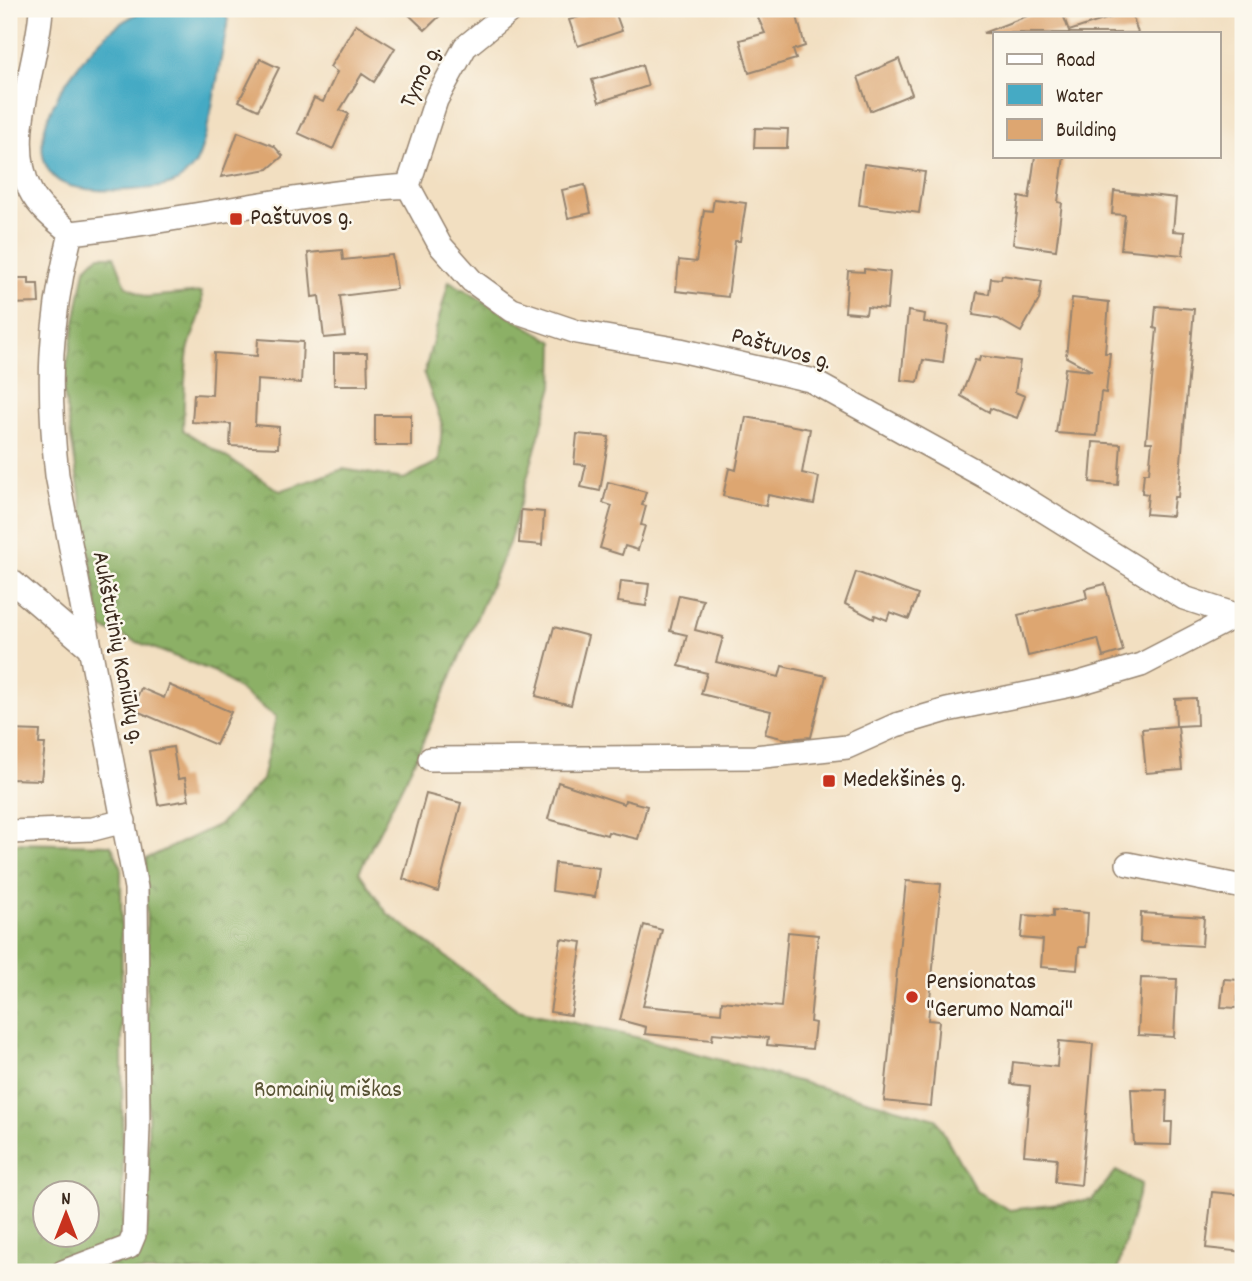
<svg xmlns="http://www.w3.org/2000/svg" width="1252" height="1281" font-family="Dekko,sans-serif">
	<defs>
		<pattern id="forest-crowns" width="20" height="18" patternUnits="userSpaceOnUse" patternTransform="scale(1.75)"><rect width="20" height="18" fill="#8cb066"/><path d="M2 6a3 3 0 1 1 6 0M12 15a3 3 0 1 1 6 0" fill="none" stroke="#748f53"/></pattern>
	</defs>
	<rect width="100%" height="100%" fill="#fbf7ec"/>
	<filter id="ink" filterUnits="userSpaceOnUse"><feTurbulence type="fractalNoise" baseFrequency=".0143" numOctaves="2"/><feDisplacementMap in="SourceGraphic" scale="14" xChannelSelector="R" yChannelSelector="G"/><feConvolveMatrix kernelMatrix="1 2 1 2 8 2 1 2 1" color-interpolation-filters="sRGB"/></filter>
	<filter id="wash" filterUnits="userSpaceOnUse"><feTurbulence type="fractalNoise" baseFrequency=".00686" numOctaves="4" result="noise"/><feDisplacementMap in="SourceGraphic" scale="28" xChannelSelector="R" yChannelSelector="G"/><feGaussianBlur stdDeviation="1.57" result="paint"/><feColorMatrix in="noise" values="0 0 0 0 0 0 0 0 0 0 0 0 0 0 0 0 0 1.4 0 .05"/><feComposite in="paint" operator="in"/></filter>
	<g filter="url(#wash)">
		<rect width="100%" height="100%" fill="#f2dfc1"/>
		<!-- forest -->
		<path fill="url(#forest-crowns)" stroke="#646d42" stroke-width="2" fill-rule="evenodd" d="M98 256H114L126 286 146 297 201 292C206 314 192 330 188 351 184 377 184 404 183 430L280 491 343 469 404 479 439 461 442 424 424 374 449 281 554 342 553 386 509 543 416 758 359 872 387 913 518 1010 644 1039 936 1119 976 1191 1010 1210 1092 1200 1116 1171 1141 1184 1117 1272H94C128 1260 137 1255 149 1220L146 859 220 824 262 780 276 717 215 672 101 628 63 386 85 269Z
			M9 843 111 845 121 866 123 1227 119 1242 33 1272H9ZM46 1194H88V1236H46Z"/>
		<!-- water -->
		<path fill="#45aac4" stroke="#406a71" stroke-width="2" d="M144 9H225L228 21C222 50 208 146 194 166 190 171 180 181 174 183 152 192 73 196 55 178 14 137 83 51 117 26 126 19 136 15 144 9Z"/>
		<g id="blocks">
			<!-- building -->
			<path fill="#dda671" d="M403 9H447L425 30Z
				M583 9H614L622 31 578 46 569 20 585 15Z
				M754 9H795L805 46 793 50 796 59 749 73 740 40 765 33Z
				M1045 9H1061L1069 31 1131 11 1138 33H983Z
				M356 24 395 48 374 82 362 74 340 110 349 114 333 149 298 133 314 98 323 102 337 72 330 67Z
				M260 59 279 68 258 110 239 101Z
				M899 59 912 94 870 111 858 77Z
				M642 65 648 86 599 102 592 80Z
				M755 128 788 129 787 148H754Z
				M238 132 274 146 283 156 268 169 221 177Z
				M1035 156H1064L1058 202 1062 203 1056 250 1013 244 1019 197 1029 199Z
				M864 164 925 172 919 213 859 205Z
				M585 185 591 213 568 218 562 190Z
				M1114 191 1176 198 1173 231 1185 232 1183 255 1121 249 1125 215 1112 214Z
				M714 199 746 203 740 241H735L728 297 676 291 679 260 696 262 704 210 712 211Z
				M342 250 343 260 392 255 397 289 340 296 345 336 324 338 319 296 312 297 308 253Z
				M864 269 890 272 887 309 867 307 866 314 845 312 848 271 864 272Z
				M1002 275 1042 281 1039 300 1021 332 998 319 973 315 977 292 989 294 991 278 1001 279Z
				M9 278H29V284H38L39 303 9 304Z
				M1072 298 1109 302 1105 353H1110L1106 393 1101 392 1097 436 1056 433 1065 368 1092 371 1066 357Z
				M1156 306 1194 309 1178 497H1174L1172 516 1146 514 1148 494 1142 493 1144 473H1149L1152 442H1146L1157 329 1154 328Z
				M908 311 925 314 924 322 948 326 943 363 923 360 918 382 901 380Z
				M258 339 303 342 301 383 257 380 255 425 279 427 278 448 230 446 231 424 192 422 194 394 212 395 214 353 257 356Z
				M334 353H367L368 385H334Z
				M980 356 1020 361 1015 392 1025 396 1017 418 990 408 989 412 961 396 975 360 979 361Z
				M375 415H411V446H375Z
				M746 417 810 429 802 473 819 477 814 504 768 495 766 506 723 496 729 468 736 470Z
				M577 434 609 437 600 491 581 487 586 465 574 464Z
				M1093 442 1121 444 1118 485 1090 482Z
				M608 482 646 492 642 505 646 506 641 525 645 526 638 550 625 546 622 555 600 548 612 506 603 503Z
				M521 510 544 512 542 545 519 543Z
				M856 572 918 595 909 619 890 612 887 620 875 615 874 619 845 604Z
				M621 581 649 584 646 606 618 602Z
				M1105 584 1123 651 1103 657 1098 639 1028 656 1018 615 1087 598 1085 589Z
				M679 595 703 600 695 630 723 637 716 662 779 677 782 666 826 676 811 737 786 739 765 734 771 711 701 694 707 673 679 666 687 635 670 631Z
				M554 627 588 636 571 705 536 696Z
				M169 685 231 712 216 745 132 709 141 688 164 698Z
				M1196 698 1197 725 1178 726 1182 770 1146 773 1142 729 1176 726 1175 699Z
				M9 730 40 731 39 744H45L41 780 9 779Z
				M173 747 178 779 185 778 189 800 158 805 149 751Z
				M558 782 624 804 625 800 647 806 638 839 608 832 607 835 548 819Z
				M426 794 461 803 438 892 403 879Z
				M555 863 599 868 595 897 552 891Z
				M906 881 941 884 928 1020 939 1021 931 1106 884 1101Z
				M1053 910 1088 913 1086 947H1079L1077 970 1041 967 1043 940 1021 938 1023 915 1053 917Z
				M1141 913 1204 917 1202 946 1140 942Z
				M644 925 662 930 643 1006 721 1013 722 1001 781 1007 788 932 818 935 810 1022 815 1023 812 1049 767 1045 768 1038 713 1033 712 1040 645 1034 646 1027 620 1020Z
				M561 939 582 942 571 1015 550 1012Z
				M1141 978 1177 979 1174 1037 1138 1035Z
				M1224 979 1239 980 1237 1008 1221 1007Z
				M1059 1041 1093 1044 1081 1185 1055 1182 1057 1158 1024 1155 1030 1086 1011 1084 1013 1062 1057 1067Z
				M1131 1089 1167 1090 1166 1122H1172L1171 1145 1134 1144Z
				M1212 1192 1243 1195V1252L1206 1248Z"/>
		</g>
	</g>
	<g filter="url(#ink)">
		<use href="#blocks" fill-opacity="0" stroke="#968470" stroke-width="2"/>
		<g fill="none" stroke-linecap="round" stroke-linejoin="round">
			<!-- minor casing -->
			<g stroke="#968470" stroke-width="26">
				<path id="minor" d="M41 9C38 66 4 137 30 190 38 207 56 221 71 233
					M408 186 436 100 465 47 512 9
					M71 233C184 221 295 193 408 186L440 245 472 281 512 310 577 332 680 350 810 380 1022 497 1184 598 1236 615
					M9 579 90 648
					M430 759 755 757 847 747 896 725 947 710 1076 684 1141 665 1243 612
					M9 832 93 829 124 821
					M1128 864 1243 887
					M63 1272 129 1247 134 1235 138 1127 136 888 57 475C47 385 49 321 71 233"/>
			</g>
			<!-- minor -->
			<use href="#minor" stroke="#fff" stroke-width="23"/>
		</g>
	</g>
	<!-- markers -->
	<g fill="#c8321e" stroke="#fbf7ec" stroke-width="2.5">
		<rect x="229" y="212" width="14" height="14" rx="3.5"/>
		<rect x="822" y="774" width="14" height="14" rx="3.5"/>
		<circle cx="912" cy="997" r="7"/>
	</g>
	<g text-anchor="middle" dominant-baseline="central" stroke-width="5" stroke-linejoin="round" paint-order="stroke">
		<!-- street labels -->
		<g font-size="24" fill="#3b2a1e" stroke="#fbf7ec">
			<text transform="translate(422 77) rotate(-64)">Tymo g.</text>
			<text transform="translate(781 350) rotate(16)">Paštuvos g.</text>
			<text transform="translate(117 648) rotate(79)">Aukštutinių Kaniūkų g.</text>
		</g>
		<!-- poi labels -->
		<g font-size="24" fill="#3b2a1e" stroke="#fbf7ec" text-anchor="start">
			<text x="250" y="219">Paštuvos g.</text>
			<text x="843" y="781">Medekšinės g.</text>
			<text x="926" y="983">Pensionatas<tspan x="926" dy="28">"Gerumo Namai"</tspan></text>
		</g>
		<!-- park labels -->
		<g font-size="24" fill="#585334" stroke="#fbf7ec">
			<text x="328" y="1091">Romainių miškas</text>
		</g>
	</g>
	<!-- margin -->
	<rect width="1252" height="1281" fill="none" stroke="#fbf7ec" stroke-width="35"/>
	<!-- legend -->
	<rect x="993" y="32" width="228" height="126" fill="#fbf7ec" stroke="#aea59a" stroke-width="2"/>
	<rect x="1007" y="54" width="35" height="10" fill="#ffffff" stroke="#aea59a" stroke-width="2"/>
	<text x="1056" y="66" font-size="21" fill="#3b2a1e">Road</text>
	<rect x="1007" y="84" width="35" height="21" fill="#45aac4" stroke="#aea59a" stroke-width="2"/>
	<text x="1056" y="102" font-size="21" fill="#3b2a1e">Water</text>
	<rect x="1007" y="119" width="35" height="21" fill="#dda671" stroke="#aea59a" stroke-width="2"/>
	<text x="1056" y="136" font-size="21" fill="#3b2a1e">Building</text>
	<!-- north arrow -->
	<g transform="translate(66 1214)"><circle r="33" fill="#fbf7ec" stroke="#aea59a" stroke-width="2"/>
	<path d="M0-5L12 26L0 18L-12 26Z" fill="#c8321e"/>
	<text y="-10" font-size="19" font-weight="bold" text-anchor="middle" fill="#3b2a1e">N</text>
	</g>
</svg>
